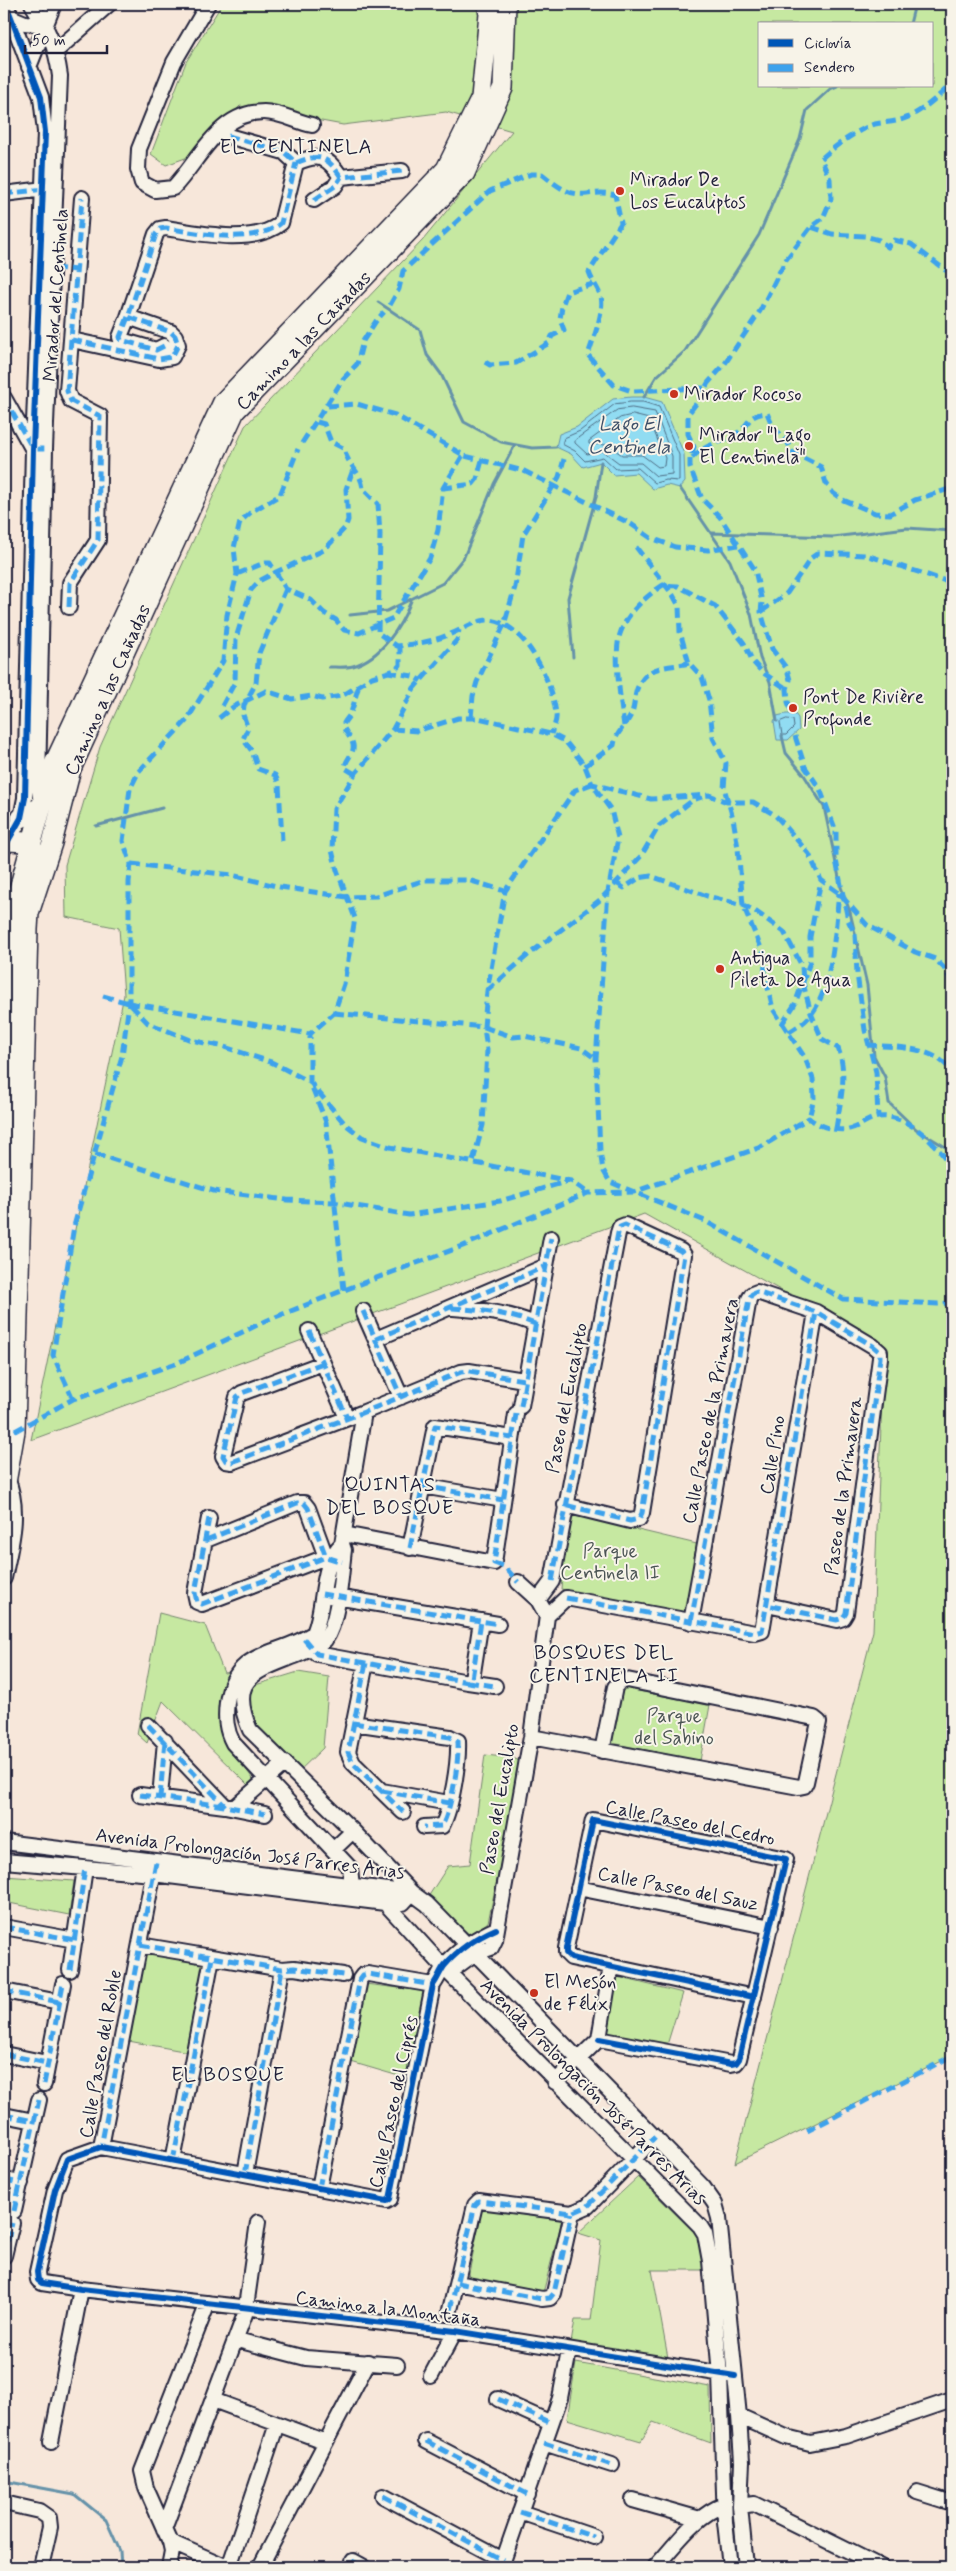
<svg xmlns="http://www.w3.org/2000/svg" width="956" height="2571" font-family="Mynerve,sans-serif">
	<rect width="100%" height="100%" fill="#f7e7da"/>
	<filter id="ink" filterUnits="userSpaceOnUse"><feTurbulence type="fractalNoise" baseFrequency=".02" numOctaves="2"/><feDisplacementMap in="SourceGraphic" scale="10" xChannelSelector="R" yChannelSelector="G"/><feConvolveMatrix kernelMatrix="1 2 1 2 8 2 1 2 1" color-interpolation-filters="sRGB"/></filter>
	<g filter="url(#ink)">
		<!-- green -->
		<path fill="#c6e8a1" stroke="#74856e" fill-rule="evenodd" d="M222 4H952V2056L735 2163 873 1631 884 1348 644 1214 31 1440 124 995 119 928 66 917 65 865 100 747 245 426 423 240 512 131 446 112 343 125 240 106 191 156 166 165 151 154 186 62ZM760 24H932V86H760Z
			M567 1513 701 1545 688 1616 561 1589Z
			M159 1613 205 1625 224 1673 235 1671 225 1705 224 1739 253 1779 249 1786 163 1701 147 1743 137 1734Z
			M298 1672 329 1677 323 1748 297 1773 248 1723 243 1704 252 1686Z
			M623 1688 710 1705 700 1761 612 1743Z
			M485 1755 513 1758 522 1762 488 1922 471 1936 428 1897 448 1866 470 1864Z
			M4 1876 74 1881 69 1915 4 1902Z
			M141 1950 212 1960 194 2053 123 2040Z
			M617 1977 683 1993 667 2045 605 2033Z
			M365 1984 424 1991 409 2079 351 2062Z
			M638 2177 704 2242 703 2270H652L668 2358 571 2343 575 2320H591L601 2240 578 2233Z
			M482 2209 562 2220 543 2293 468 2278Z
			M576 2363 710 2387 711 2443 653 2422 641 2441 567 2419Z"/>
		<!-- water -->
		<path fill="#91dcf2" stroke="#6592a9" d="M631 397H644L662 402 684 454 685 482 680 488 667 485 653 489 636 473 614 475 601 462 583 467 571 454 556 447 559 434 577 427 613 399Z
			M786 714H795L798 718 799 730 788 740H777L774 721 777 716Z"/>
		<g fill="none" stroke-linecap="round" stroke-linejoin="round">
			<!-- shore -->
			<path stroke="#4e6c84" stroke-width="1" d="M631 402H643L659 407 679 455V481L666 480 655 483 638 468 616 469 603 457 585 461 575 451 562 444 564 438 580 431 615 404Z
				M632 408 655 412 672 456V474L656 476 641 463H619L603 451 587 454 575 443V440L617 410Z
				M633 415 649 419 665 458 664 466 658 467 642 455H622L608 445 589 444V441L620 418Z
				M787 719 793 720 794 727 786 735H782L780 722Z"/>
			<!-- stream -->
			<path stroke="#6592a9" stroke-width="3" d="M910 24 915 4
				M378 302 420 330 427 355 441 374 464 422 501 442 532 448 556 447
				M644 397 656 377 685 351 759 235 800 139 807 110 830 89 837 86
				M680 488 730 561 751 614 760 658 770 682 777 721
				M712 533 833 537 907 528 952 531
				M350 615 387 611 443 583 464 557 494 484 515 445
				M573 657 568 598 596 497 601 462
				M329 667C336 667 346 668 353 666 381 658 401 627 411 601
				M782 736 786 753 804 775 824 807 841 887 850 912 867 985 874 1056 885 1077 889 1103 916 1129 947 1148H952
				M96 826 162 808
				M4 2481 74 2494 106 2520 120 2551 121 2567"/>
			<!-- minor casing -->
			<g stroke="#22223b" stroke-width="18">
				<path id="minor" d="M32 4C48 30 56 45 60 76L45 449 38 784 41 803
					M208 4 174 62 139 149 138 169 142 183 155 190 173 188C200 160 218 112 264 112 280 112 297 122 312 125
					M6 15 25 23 46 25
					M56 51 109 4
					M29 67 54 4
					M228 136 284 152 296 163
					M296 163C319 153 327 156 341 177L402 171
					M4 194 44 189
					M314 200 335 186 341 177
					M128 317 120 337 121 340 156 350 164 346
					M72 340 159 359 172 357 178 345 175 336 171 332 128 317 156 234 160 229 166 228C197 233 254 246 281 223L296 163
					M4 398 32 448
					M69 607 70 583 98 540 100 416 71 401 67 391 82 198
					M4 848 21 818 25 798 33 449 45 132 41 97 6 4
					M453 1308C482 1310 508 1313 535 1324
					M363 1311 401 1397
					M309 1331 347 1418
					M376 1339 544 1267
					M323 1363 242 1393 237 1397 223 1456 226 1461 232 1462 364 1412 461 1372 469 1371 524 1380
					M521 1406 551 1238
					M364 1412 342 1544 344 1550C341 1574 339 1621 325 1640 319 1647 311 1649 302 1653 259 1671 226 1675 250 1730L353 1831 412 1893 427 1904 703 2187 715 2204 719 2218 739 2416 742 2462 740 2506 746 2567
					M422 1486 503 1500
					M209 1518 195 1593 197 1602 202 1604 326 1557 339 1561
					M344 1534 494 1563 516 1414
					M206 1540 297 1503H304L308 1508 326 1557
					M342 1544C319 1565 326 1606 314 1633 278 1657 235 1648 227 1702 225 1718 226 1730 233 1743L350 1868 352 1886
					M410 1548 435 1426 512 1438
					M4 1578C11 1544 21 1511 7 1478
					M552 1581 618 1233 620 1227 625 1225 681 1251 684 1255 642 1513 639 1519 630 1521 565 1505
					M518 1582 538 1600
					M330 1596 498 1624
					M566 1598 755 1633 762 1631 816 1312
					M547 1616 538 1600 552 1581
					M547 1616 566 1598
					M691 1622 749 1299 752 1294 757 1292 816 1312 873 1346 880 1352V1358L846 1613 843 1618 837 1620 767 1605
					M309 1645 317 1654 468 1682 472 1679 481 1621
					M366 1663 348 1752 353 1763 403 1812
					M468 1682 495 1686
					M353 1723 450 1737 458 1741C459 1762 452 1807 442 1826L424 1827
					M148 1725 225 1806
					M531 1737 799 1787 804 1786 806 1782 819 1722 814 1718 627 1680 620 1681 615 1687 602 1751
					M382 1791 449 1803
					M140 1795 225 1806 265 1814
					M160 1797 165 1741
					M235 1807 285 1763
					M4 1842 412 1893
					M333 1850 353 1831
					M4 1861 153 1874 385 1903H403L412 1893
					M578 1888 771 1927
					M385 1903 449 1973 700 2226 705 2234 710 2261 720 2375 725 2522 730 2567
					M4 1927 75 1940
					M496 1929C478 1937 458 1950 445 1965 440 1971 438 1979 433 1985L390 2199 387 2201 101 2147 67 2159 55 2190 37 2272 38 2280 42 2283 81 2289 455 2331 735 2376
					M140 1945 282 1969 294 1968 343 1975
					M70 1970 85 1868
					M448 1973 474 1954 491 1948 495 1940 531 1737 547 1616
					M4 1991 59 2002
					M599 2039 731 2064 736 2063 739 2059 786 1859 593 1820 566 1948V1953L571 1958 754 1997
					M4 2054 47 2063
					M555 2082 599 2039 611 1966
					M44 2084 63 1984
					M4 2115 34 2121
					M101 2147 155 1865
					M173 2161 212 1958
					M245 2174 282 1969
					M4 2180 21 2183
					M319 2188 360 1979 363 1975 368 1974 433 1985
					M14 2211 39 2100
					M4 2256 12 2223
					M457 2283 542 2299 550 2298 554 2293 572 2213
					M450 2310 475 2205 479 2201 572 2213 588 2206 655 2137
					M237 2340 306 2358 397 2365
					M431 2376 455 2331
					M498 2399 551 2423
					M213 2400 326 2442
					M739 2416 786 2437 810 2443 846 2436 952 2400
					M426 2441 527 2494
					M51 2442 81 2289
					M544 2443 612 2465
					M917 2492 952 2503
					M383 2496 503 2560
					M633 2500 700 2519
					M4 2503 39 2511 49 2518 50 2527 41 2567
					M740 2506 754 2504 881 2567
					M520 2512 594 2537
					M164 2529 245 2314 258 2222
					M170 2542 227 2567
					M353 2561 364 2567
					M169 2567 172 2551 170 2542 146 2488 142 2471 208 2303
					M229 2567 277 2424
					M260 2567 368 2362
					M501 2567 560 2398 569 2351
					M655 2567C675 2546 695 2515 724 2505"/>
			</g>
			<!-- secondary casing -->
			<g stroke="#22223b" stroke-width="22">
				<path id="secondary" d="M21 818 42 806
					M9 841 25 842 38 855
					M4 1282 12 914 53 766 223 402 446 169 481 98 489 14 487 4
					M4 1494 15 1431 28 929 29 913 52 843 71 769 235 411 465 173 503 88 506 4"/>
			</g>
			<!-- minor -->
			<use href="#minor" stroke="#f7f3e8" stroke-width="14"/>
			<!-- secondary -->
			<use href="#secondary" stroke="#f7f3e8" stroke-width="19"/>
			<!-- quiet -->
			<path stroke="#3ea2ec" stroke-width="5" stroke-dasharray="10 5" stroke-linecap="butt" d="M228 136 284 152 296 163
				M296 163C319 153 327 156 341 177L402 171
				M4 194 44 189
				M314 200 335 186 341 177
				M811 227 832 234 865 236 879 240 888 247 894 240 911 244 945 270 952 271
				M54 268 77 270
				M390 305 399 289 403 271 490 191 531 174H542C556 185 568 196 587 194 598 193 605 192 615 195L621 223 589 272C592 281 598 288 601 297 605 310 592 342 588 355L614 385 632 391 704 388
				M128 317 120 337 121 340 156 350 164 346
				M72 340 159 359 172 357 178 345 175 336 171 332 128 317 156 234 160 229 166 228C197 233 254 246 281 223L296 163
				M485 362 490 365 516 363 549 343 552 336 564 330 560 319 562 306 567 292 593 284
				M4 398 33 449H45
				M328 406 357 404 395 415 465 456 524 471 631 524 651 538 675 547 708 550 738 545
				M317 422 324 424 331 442 345 449C345 463 362 472 363 489L378 504 380 534 378 633 397 646C414 644 432 642 448 635 462 630 473 621 487 620 524 619 554 685 556 715 557 721 553 728 551 734
				M302 443 343 379 357 364 363 341 376 321 384 312
				M692 458C707 442 719 445 736 434 749 426 747 414 767 413L773 427 787 441 792 452 821 467 826 483 833 493 843 500 875 513 890 514 915 500 952 488
				M443 488 473 484 477 479 482 460
				M636 547 673 595 679 606 680 632 689 663 702 677 709 700 713 738 726 763 724 788 733 818 738 848 743 905 764 955 765 975 773 1009 805 1058 813 1079 814 1098 809 1118
				M237 574 264 563H270L286 589 311 600 324 613 336 620 344 630 359 633 393 618 430 558 438 530 443 488 463 455
				M69 607 70 583 98 540 100 416 71 401 67 391 82 198
				M761 612 787 593 811 558 818 553 866 555 946 581 952 580
				M388 672 413 676 421 681
				M222 706 235 682 236 638 251 590 259 581 276 572 324 550 345 528 348 520 346 489 354 467
				M791 710 788 702 787 689 790 680 787 669 772 649 761 612 762 602 755 570 720 517 702 499 690 467V459L694 447 688 434V414L698 401 708 383 724 365 760 311 785 261 811 227 823 218 831 199 830 179 821 159C832 148 860 128 875 124 885 122 897 122 906 118 923 111 938 96 952 84
				M219 718 233 707 266 691 292 699 312 696 322 699 342 696 372 677 395 670 400 665V646
				M471 718 473 696 477 682 504 625 515 587 523 535 559 477 564 459
				M624 726C621 704 613 654 620 634 627 613 645 597 663 585L678 586 715 606 744 643 753 662 762 672 787 689
				M393 729 417 731 458 718H478L551 734 565 741 585 766 592 784 651 799 709 795 727 802H753L775 815 787 828 809 854 821 880 839 893 867 925 915 952 935 959 944 968 952 982
				M795 736 805 767 820 789 836 831V860L848 920 855 934 857 974 865 1030 876 1072 878 1117
				M585 766 614 745C616 732 625 727 631 715 635 706 634 697 637 689 647 664 667 668 689 663
				M355 774 345 768C345 760 352 756 353 749 355 741 345 733 343 726 344 720 349 718 351 712 355 703 355 694 360 684
				M282 841 279 784 275 775 258 769 252 751 243 739 248 728 243 715 244 705 256 683 259 653 286 589
				M131 864 232 875 280 887 347 897 376 896 425 880H468L505 891
				M616 883 624 888 639 878 651 876 707 896 743 905 755 911 784 932 802 966 803 983 811 1013 822 1039 838 1048C848 1075 840 1101 836 1129
				M487 991 528 955 600 900 641 856 659 826 693 800 702 797
				M103 996 129 1003 148 1023 191 1040 224 1047 271 1062 310 1082 345 1124 362 1137 390 1147 571 1181 588 1193
				M129 1003 310 1034
				M334 1013 484 1027 513 1037 524 1036 581 1048 596 1059
				M782 1024 795 1004 810 962V937L821 880
				M789 1032C795 1028 803 1024 808 1018 833 992 835 928 839 893
				M867 1045C895 1047 937 1046 952 1073
				M95 1154 214 1191 287 1200 333 1202 409 1215 500 1201 569 1181
				M473 1161 483 1125 487 1050 484 1027 487 991 505 891 575 790 592 784 611 810 618 838 608 892 596 1059 600 1151 603 1170 610 1182 705 1221 843 1299 938 1304 952 1303
				M344 1290 326 1122 310 1082V1034L334 1013 344 984 355 918 337 870 332 850 334 809 355 774 393 729 414 688 457 640 459 630
				M452 1308C481 1310 508 1313 535 1324
				M363 1311 401 1397
				M309 1331 347 1418
				M376 1339 544 1267
				M323 1363 242 1393 237 1397 223 1456 226 1461 232 1462 364 1412 461 1372 469 1371 524 1380
				M73 1399 53 1355 74 1226 122 1056 129 1003V882L131 864 123 841 130 789 139 771 187 720 223 661 227 615 237 574 234 548 240 522 251 512 280 495 298 449
				M521 1406 551 1238
				M516 1414 494 1563 505 1567 518 1582
				M15 1431 73 1399 177 1363 268 1320 344 1290 463 1246 588 1193 634 1192 761 1147 809 1118C818 1126 836 1132 849 1129 859 1127 867 1119 878 1117 909 1113 936 1145 952 1167
				M422 1486 503 1500
				M209 1518 195 1593 197 1602 202 1604 326 1557 342 1562
				M206 1540 297 1503H304L308 1508 326 1557
				M410 1548 435 1426 512 1438
				M552 1581 618 1233 620 1227 625 1225 681 1251 684 1255 642 1513 639 1519 630 1521 565 1505
				M322 1594 498 1624
				M566 1598 755 1633 762 1631 816 1312
				M691 1622 749 1299 752 1294 757 1292 816 1312 873 1346 880 1352V1358L846 1613 843 1618 837 1620 767 1605
				M304 1639 317 1654 468 1682 472 1679 481 1621
				M366 1663 348 1752 353 1763 403 1812
				M468 1682 495 1686
				M353 1723 450 1737 458 1741C459 1762 452 1807 442 1826L424 1827
				M148 1725 225 1806
				M382 1791 449 1803
				M140 1795 225 1806 265 1814
				M160 1797 165 1741
				M4 1927 75 1940
				M140 1945 282 1969 294 1968 343 1975
				M70 1970 85 1868
				M4 1991 59 2002
				M4 2054 47 2063
				M44 2084 63 1984
				M4 2115 34 2121
				M807 2131 952 2056
				M106 2148 101 2147 156 1862
				M173 2161 212 1958
				M245 2174 282 1969
				M4 2180 21 2183
				M319 2188 360 1979 363 1975 368 1974 433 1985 432 1990
				M14 2211 39 2100
				M4 2256 12 2223
				M457 2283 542 2299 550 2298 554 2293 572 2213
				M450 2310 475 2205 479 2201 572 2213 588 2206 655 2137
				M498 2399 551 2423
				M426 2441 527 2494
				M544 2443 612 2465
				M383 2496 503 2560
				M520 2512 594 2537
				M353 2561 364 2567"/>
			<!-- cycleway casing -->
			<g stroke="#f7f3e8" stroke-width="9">
				<path id="cycleway" d="M4 848 21 818 25 798 33 449 45 132 41 97 6 4
					M496 1929C478 1937 458 1950 445 1965 440 1971 438 1979 433 1985L390 2199 387 2201 101 2147 67 2159 55 2190 37 2272 38 2280 42 2283 81 2289 455 2331 735 2376
					M599 2039 731 2064 736 2063 739 2059 786 1859 593 1820 566 1948V1953L571 1958 754 1997"/>
			</g>
			<!-- cycleway -->
			<use href="#cycleway" stroke="#0057b8" stroke-width="6"/>
		</g>
	</g>
	<!-- markers -->
	<g fill="#c8321e" stroke="#f7f3e8" stroke-width="2">
		<circle cx="620" cy="191" r="5"/>
		<circle cx="674" cy="394" r="5"/>
		<circle cx="689" cy="446" r="5"/>
		<circle cx="793" cy="708" r="5"/>
		<circle cx="720" cy="969" r="5"/>
		<circle cx="534" cy="1993" r="5"/>
	</g>
	<g text-anchor="middle" dominant-baseline="central" stroke-width="4" stroke-linejoin="round" paint-order="stroke">
		<!-- poi labels -->
		<g font-size="19" fill="#22223b" stroke="#f7f3e8" text-anchor="start">
			<text x="630" y="180">Mirador De<tspan x="630" dy="22">Los Eucaliptos</tspan></text>
			<text x="684" y="394">Mirador Rocoso</text>
			<text x="699" y="435">Mirador "Lago<tspan x="699" dy="22">El Centinela"</tspan></text>
			<text x="803" y="697">Pont De Rivière<tspan x="803" dy="22">Profonde</tspan></text>
			<text x="730" y="958">Antigua<tspan x="730" dy="22">Pileta De Agua</tspan></text>
			<text x="544" y="1982">El Mesón<tspan x="544" dy="22">de Félix</tspan></text>
		</g>
		<!-- street labels -->
		<g font-size="19" fill="#22223b" stroke="#f7f3e8">
			<text transform="translate(56 295) rotate(-86)">Mirador del Centinela</text>
			<text transform="translate(304 341) rotate(-46)">Camino a las Cañadas</text>
			<text transform="translate(108 690) rotate(-66)">Camino a las Cañadas</text>
			<text transform="translate(567 1398) rotate(-79)">Paseo del Eucalipto</text>
			<text transform="translate(711 1411) rotate(-79)">Calle Paseo de la Primavera</text>
			<text transform="translate(773 1455) rotate(-81)">Calle Pino</text>
			<text transform="translate(844 1486) rotate(-82)">Paseo de la Primavera</text>
			<text transform="translate(500 1799) rotate(-80)">Paseo del Eucalipto</text>
			<text transform="translate(690 1823) rotate(11)">Calle Paseo del Cedro</text>
			<text transform="translate(250 1854) rotate(7)">Avenida Prolongación José Parres Arias</text>
			<text transform="translate(678 1889) rotate(11)">Calle Paseo del Sauz</text>
			<text transform="translate(101 2054) rotate(-80)">Calle Paseo del Roble</text>
			<text transform="translate(593 2092) rotate(45)">Avenida Prolongación José Parres Arias</text>
			<text transform="translate(394 2102) rotate(-78)">Calle Paseo del Ciprés</text>
			<text transform="translate(388 2309) rotate(7)">Camino a la Montaña</text>
		</g>
		<!-- park labels -->
		<g font-size="19" fill="#4b5454" stroke="#f7f3e8">
			<text x="610" y="1551">Parque<tspan x="610" dy="22">Centinela II</tspan></text>
			<text x="674" y="1716">Parque<tspan x="674" dy="22">del Sabino</tspan></text>
		</g>
		<!-- neighbourhood labels -->
		<g font-size="20" letter-spacing="1" fill="#22223b" stroke="#f7f3e8">
			<text x="296" y="147">EL CENTINELA</text>
			<text x="390" y="1485">QUINTAS<tspan x="390" dy="23">DEL BOSQUE</tspan></text>
			<text x="604" y="1653">BOSQUES DEL<tspan x="604" dy="23">CENTINELA II</tspan></text>
			<text x="228" y="2075">EL BOSQUE</text>
		</g>
		<!-- water labels -->
		<g font-size="20" font-style="italic" fill="#3e5069" stroke="#f7f3e8">
			<text x="629" y="424">Lago El<tspan x="629" dy="23">Centinela</tspan></text>
		</g>
	</g>
	<!-- margin -->
	<rect width="956" height="2571" fill="none" stroke="#f7f3e8" stroke-width="20"/>
	<rect x="10" y="10" width="936" height="2551" fill="none" stroke="#22223b" stroke-width="2" filter="url(#ink)"/>
	<!-- legend -->
	<rect x="758" y="22" width="175" height="65" fill="#f7f3e8" stroke="#a29fa3"/>
	<rect x="768" y="39" width="25" height="8" fill="#0057b8" stroke="#a29fa3"/>
	<text x="804" y="48" font-size="15" fill="#22223b">Ciclovía</text>
	<rect x="768" y="64" width="25" height="8" fill="#3ea2ec" stroke="#a29fa3"/>
	<text x="804" y="72" font-size="15" fill="#22223b">Sendero</text>
	<!-- scale -->
	<path d="M25 45v8h82v-8" fill="none" stroke="#22223b" stroke-width="2.5"/>
	<text x="32" y="45" font-size="15" fill="#22223b" stroke="#f7f3e8" stroke-width="4" paint-order="stroke">50 m</text>
</svg>
